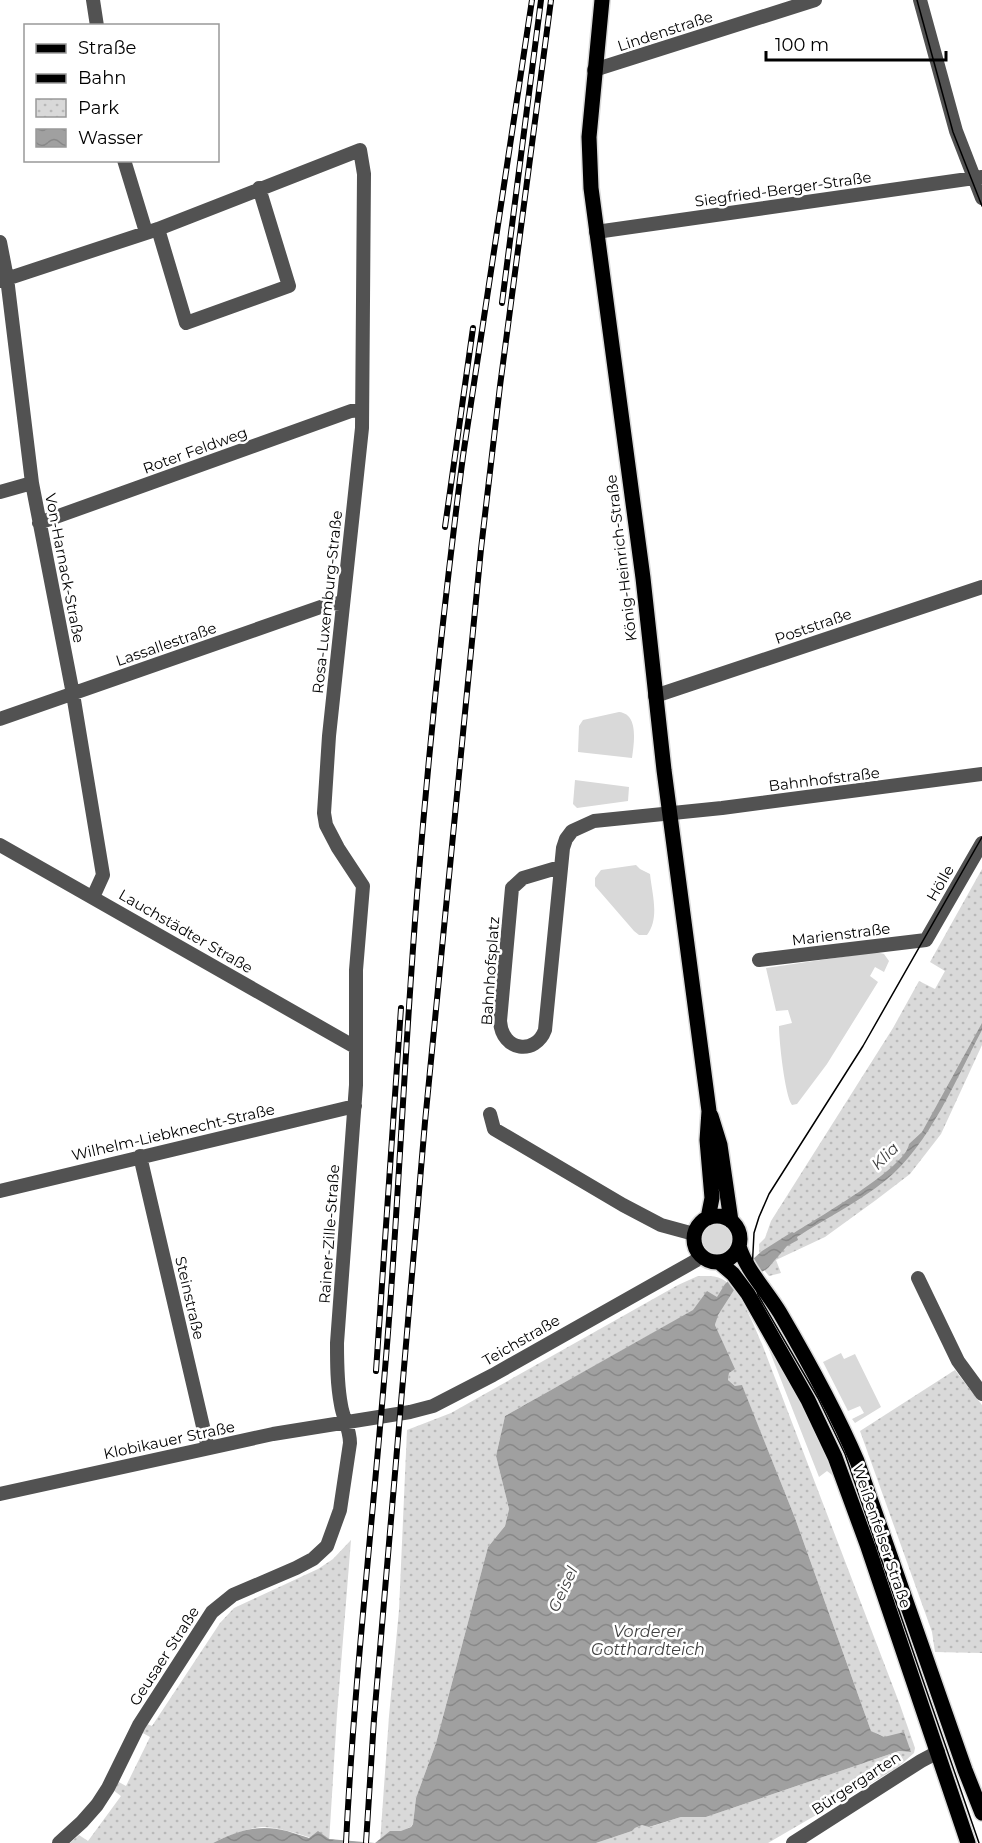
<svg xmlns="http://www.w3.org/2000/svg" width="982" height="1843" font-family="Montserrat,sans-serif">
	<defs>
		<pattern id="park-dots" width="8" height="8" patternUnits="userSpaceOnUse" patternTransform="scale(1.5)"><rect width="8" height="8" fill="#d9d9d9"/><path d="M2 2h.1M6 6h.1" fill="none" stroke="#b8b8b8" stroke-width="1.8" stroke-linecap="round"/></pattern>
		<pattern id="water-waves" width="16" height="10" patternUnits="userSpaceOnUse" patternTransform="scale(1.5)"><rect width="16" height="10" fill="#a0a0a0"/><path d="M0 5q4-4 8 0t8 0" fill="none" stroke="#888"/></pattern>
	</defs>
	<rect width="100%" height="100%" fill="#fff"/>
	<!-- grass -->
	<path fill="#d9d9d9" d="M619 712C639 714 634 743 632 758L578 752 579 726 583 720Z
		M575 780 629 787 628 801 577 808 573 804Z
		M636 865 640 869 650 874C652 894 660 918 647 935H639L634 931 595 886V878L601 870Z
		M876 952 884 954 889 961 884 972 875 967 870 976 878 982 827 1064 797 1104 792 1105C785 1096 779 1041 779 1026L792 1023 788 1010 776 1011 766 968Z
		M700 1239a16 16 0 1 1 32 0a16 16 0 1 1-32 0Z
		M763 1334 814 1421 841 1482 827 1471 819 1477Z
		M841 1353 844 1359 855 1354 881 1407 855 1423 852 1419 864 1413 860 1406 848 1411 823 1362Z"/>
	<!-- park -->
	<path fill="url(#park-dots)" d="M982 869V1045L941 1134 910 1174 876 1200 825 1237 776 1260 781 1273 769 1276 760 1265 759 1244 765 1238 771 1221 893 1028 919 981 935 989 945 971 930 962Z
		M698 1276C706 1276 715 1275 722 1279 740 1288 754 1326 762 1344L900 1705 915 1748 914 1753 897 1768 768 1843H596L632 1831 635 1828 642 1825 650 1827 681 1817H706L899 1751 910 1752 871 1731 795 1518 742 1386H735L728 1380 729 1373 734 1369 715 1325 716 1322 694 1310 505 1416 496 1456 509 1509 505 1526 488 1547 436 1743 416 1798 413 1824 410 1827 380 1843 389 1716 399 1610 407 1430 451 1413 678 1285Z
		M955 1370 982 1405V1653L935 1652 932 1632 860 1431Z
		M351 1540 337 1714 329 1843C308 1838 286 1828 264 1827 250 1827 225 1837 213 1843H70L79 1835 88 1841 121 1796 113 1790 117 1781 126 1786 150 1737 141 1732 147 1724 152 1726 220 1623 234 1608 318 1569 333 1559Z"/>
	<!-- water -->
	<path fill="url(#water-waves)" d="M982 1023V1030C956 1079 930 1144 886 1180 859 1202 826 1218 797 1237L798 1240 787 1246 768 1268 734 1290 718 1315 715 1325 735 1369 729 1373 728 1380 735 1386 742 1385 795 1518 871 1731 884 1737 904 1732 911 1752 899 1751 706 1817H681L649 1827 642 1825 635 1828 632 1831 596 1843H213C238 1830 259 1824 287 1831 294 1833 302 1836 309 1838L318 1831 329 1839 375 1843 390 1831H401L411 1827 413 1824 416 1798 436 1743 488 1547 505 1526 509 1509 496 1456 505 1416 693 1310 707 1291 717 1297 725 1284 762 1251 792 1232 794 1233C817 1218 906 1168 909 1144L922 1132Z"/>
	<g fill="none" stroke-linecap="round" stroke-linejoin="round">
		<!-- major casing -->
		<g stroke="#dbdbdb" stroke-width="18">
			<path id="major" d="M602 0 589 137 591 188 643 578 664 770 709 1111 707 1140 712 1198 708 1218
				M711 1116 720 1145 731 1221
				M694 1239a23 23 0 1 1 46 0a23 23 0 1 1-46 0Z
				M739 1246C746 1270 767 1291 780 1313 808 1361 835 1409 857 1461L965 1770 982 1813
				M719 1262 733 1274 748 1294 808 1400 835 1457 868 1547 968 1843"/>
		</g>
		<!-- minor -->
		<path stroke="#525252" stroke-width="14" d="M93 0 97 26
			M920 0 956 131 982 198
			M594 70 815 0
			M124 160 146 232
			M158 229 186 323 289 286 259 188
			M596 232 982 177
			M0 242 7 278 32 483 73 694 103 875 93 897
			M0 281 158 229 360 150 364 174 362 428 329 736 324 813 326 825 338 848 363 886 356 970V1085L337 1343C337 1364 337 1384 341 1405 343 1418 350 1429 350 1443L340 1510 327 1546 313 1559 296 1568 233 1595 212 1612 139 1725 108 1788 97 1805 82 1822 59 1843
			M0 492 32 483
			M39 523 351 411 362 410
			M655 696 982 587
			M0 719 332 603 343 604
			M0 845 355 1047
			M560 867 523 878 512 888 500 1021C502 1052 536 1055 545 1030L563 848 566 839 572 831 594 821 722 808 982 774
			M759 960 926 940 982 843
			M490 1114 494 1129 623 1205 661 1225 694 1234
			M140 1156 208 1448
			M0 1191 355 1106
			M918 1278 958 1361 982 1394
			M0 1494 273 1434 410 1412 433 1406 493 1375 695 1261 700 1255
			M793 1843 921 1761 938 1752"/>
		<!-- major -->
		<use href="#major" stroke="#000" stroke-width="15"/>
		<!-- tram -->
		<path stroke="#000" stroke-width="1.5" d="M917 0 953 132 982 206
			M979 1843 845 1454 818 1398 758 1295 752 1271 754 1233 759 1217 769 1194 863 1046 982 837"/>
		<!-- rail casing -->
		<g stroke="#000" stroke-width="6">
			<path id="rail" d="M502 303 541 0
				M445 527 473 328
				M376 1371 401 1008
				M346 1843C355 1664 377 1485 390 1306 400 1169 406 1032 417 895 429 748 444 602 463 456L532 0
				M366 1843 374 1719 425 1122 481 549 500 386 551 0"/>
		</g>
		<!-- rail -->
		<use href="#rail" stroke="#fff" stroke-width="4" stroke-dasharray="11" stroke-linecap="butt"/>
	</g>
	<g text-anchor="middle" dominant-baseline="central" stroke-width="5" stroke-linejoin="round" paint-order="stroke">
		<!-- street labels -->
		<g font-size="15" fill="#000" stroke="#fff">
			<text transform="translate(665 31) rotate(-18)">Lindenstraße</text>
			<text transform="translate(783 189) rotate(-8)">Siegfried-Berger-Straße</text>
			<text transform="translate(195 450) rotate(-20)">Roter Feldweg</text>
			<text transform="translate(621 558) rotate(-97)">König-Heinrich-Straße</text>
			<text transform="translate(65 568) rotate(79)">Von-Harnack-Straße</text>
			<text transform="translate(327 602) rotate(-84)">Rosa-Luxemburg-Straße</text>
			<text transform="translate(813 626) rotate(-19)">Poststraße</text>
			<text transform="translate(166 644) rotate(-19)">Lassallestraße</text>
			<text transform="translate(824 779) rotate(-7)">Bahnhofstraße</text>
			<text transform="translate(940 883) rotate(-60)">Hölle</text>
			<text transform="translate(186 931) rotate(30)">Lauchstädter Straße</text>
			<text transform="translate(841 934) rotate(-7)">Marienstraße</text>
			<text transform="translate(490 971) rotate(-86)">Bahnhofsplatz</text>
			<text transform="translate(173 1132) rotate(-13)">Wilhelm-Liebknecht-Straße</text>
			<text transform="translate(329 1234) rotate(-86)">Rainer-Zille-Straße</text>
			<text transform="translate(190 1298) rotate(77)">Steinstraße</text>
			<text transform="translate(521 1340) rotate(-30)">Teichstraße</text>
			<text transform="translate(169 1440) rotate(-12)">Klobikauer Straße</text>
			<text transform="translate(882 1536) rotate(71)">Weißenfelser Straße</text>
			<text transform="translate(164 1656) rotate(-57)">Geusaer Straße</text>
			<text transform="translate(856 1783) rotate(-33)">Bürgergarten</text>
		</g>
		<!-- water labels -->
		<g font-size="16" font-style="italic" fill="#414141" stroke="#fff">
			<text transform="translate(885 1156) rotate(-44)">Klia</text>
			<text transform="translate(563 1589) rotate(-65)">Geisel</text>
			<text x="648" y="1631">Vorderer<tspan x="648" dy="18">Gotthardteich</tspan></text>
		</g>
	</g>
	<!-- legend -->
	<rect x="24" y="24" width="195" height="138" fill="#ffffff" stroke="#999999" stroke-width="1.5"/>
	<rect x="36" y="44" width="30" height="9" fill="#000000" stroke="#999999" stroke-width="1.5"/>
	<text x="78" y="54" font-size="18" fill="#000000">Straße</text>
	<rect x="36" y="74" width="30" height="9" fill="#000000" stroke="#999999" stroke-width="1.5"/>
	<text x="78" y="84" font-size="18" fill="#000000">Bahn</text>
	<rect x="36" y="99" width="30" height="18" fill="url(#park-dots)" stroke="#999999" stroke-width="1.5"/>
	<text x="78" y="114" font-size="18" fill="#000000">Park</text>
	<rect x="36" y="129" width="30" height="18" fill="url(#water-waves)" stroke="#999999" stroke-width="1.5"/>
	<text x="78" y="144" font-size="18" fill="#000000">Wasser</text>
	<!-- scale -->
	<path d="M766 51v9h180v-9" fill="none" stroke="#000000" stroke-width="3"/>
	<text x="775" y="51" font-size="18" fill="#000000" stroke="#ffffff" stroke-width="4.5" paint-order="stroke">100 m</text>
</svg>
